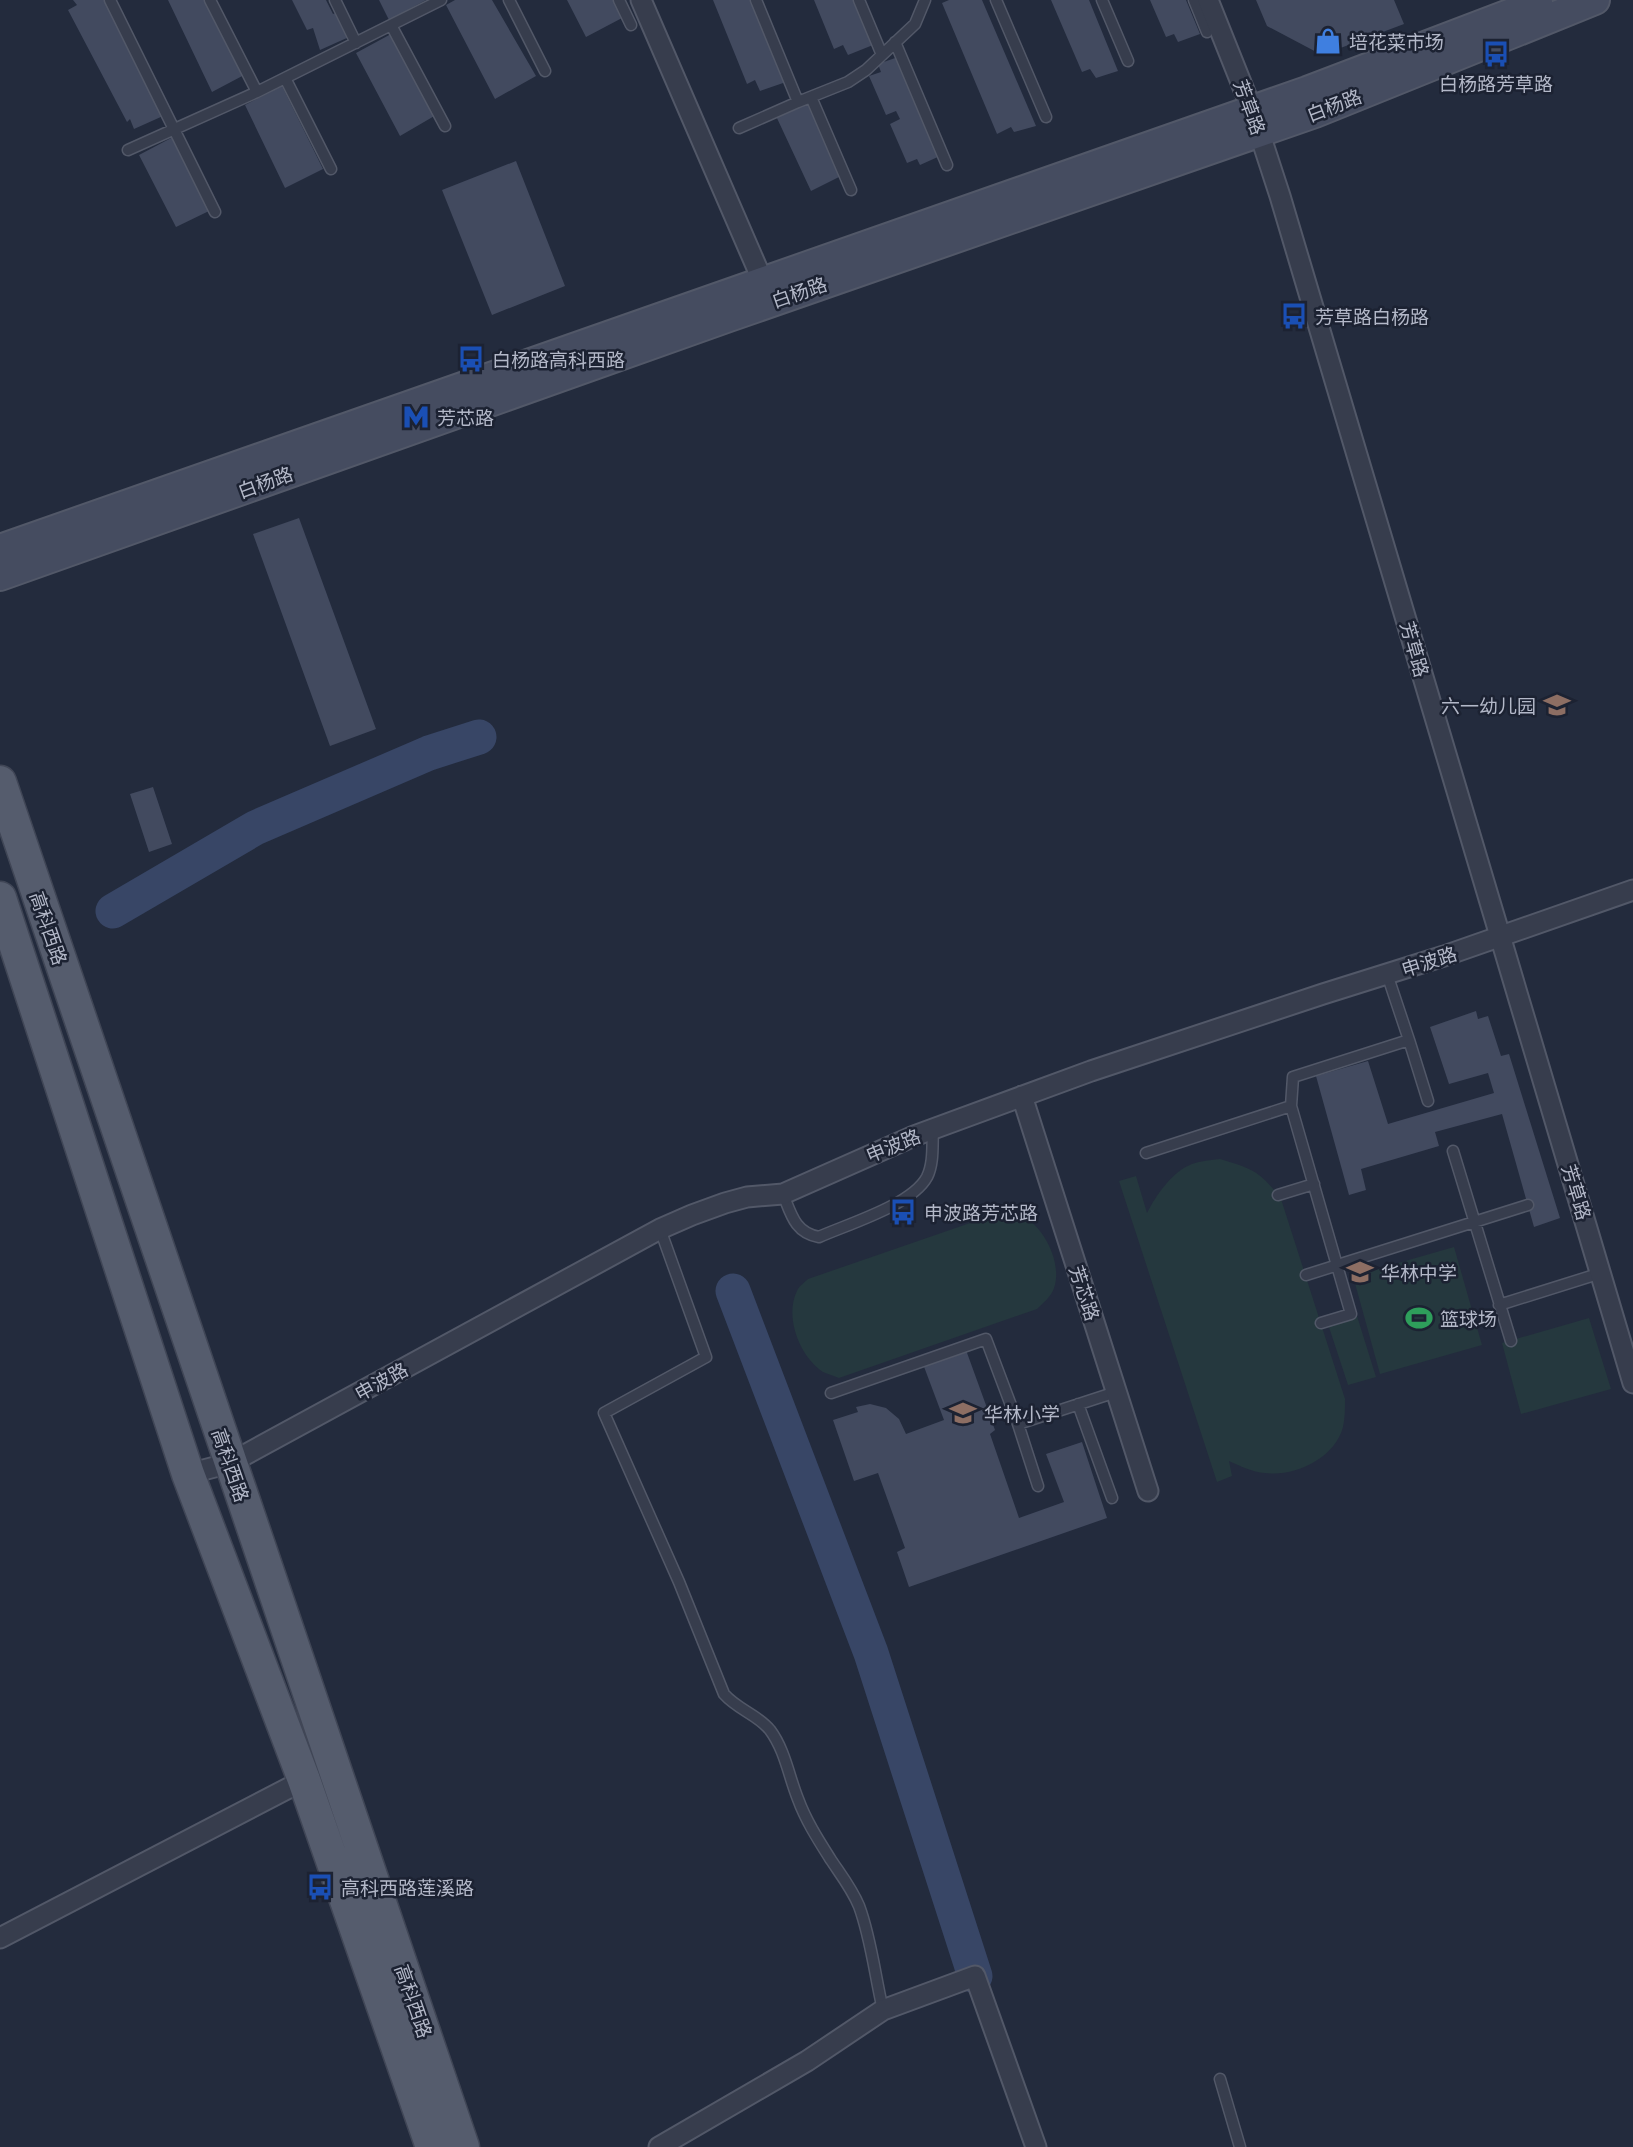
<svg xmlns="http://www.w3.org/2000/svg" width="1633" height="2147" font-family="'Titillium Web','Noto Sans SC',sans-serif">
	<rect width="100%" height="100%" fill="#232b3d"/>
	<!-- green -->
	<path fill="#25383e" d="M1220 1159C1253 1169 1260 1171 1281 1199L1345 1399C1345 1408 1345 1418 1343 1427 1335 1458 1295 1477 1265 1473 1252 1472 1240 1466 1229 1461L1232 1476 1217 1482 1119 1181 1136 1176 1147 1213C1157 1194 1172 1172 1192 1164 1201 1161 1211 1160 1220 1159Z
		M1002 1212C1007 1212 1013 1212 1018 1214 1043 1223 1063 1263 1054 1288 1051 1297 1043 1303 1037 1309L839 1378C834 1376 828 1374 823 1372 800 1357 784 1317 797 1291 799 1286 804 1283 808 1279Z
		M1454 1247 1482 1345 1380 1374 1353 1276Z
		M1357 1316 1376 1377 1348 1385 1328 1324Z
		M1589 1318 1611 1389 1521 1414 1502 1343Z"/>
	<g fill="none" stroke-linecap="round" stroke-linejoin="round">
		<!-- river -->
		<path stroke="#384666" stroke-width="35" d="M113 911 255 828 429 753 479 737
			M733 1291 871 1653 975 1976"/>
	</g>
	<!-- building -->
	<path fill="#424a5f" d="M73 0H105L163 116 134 129 130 119 127 122 68 10 77 5Z
		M168 0H208L246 74 212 92Z
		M292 0H326L333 14 339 12 349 37 320 50 313 28 307 30Z
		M379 0H426L389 20Z
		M455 0H492L536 76 495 99 446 5Z
		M567 0H613L622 18 586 37Z
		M713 0H751L786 82 760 91 755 80 747 84Z
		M814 0H853L873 45 848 55 843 45 834 49Z
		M949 0H982L1036 126 1014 132 1011 127 997 134 942 3Z
		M1051 0H1089L1118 71 1096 78 1090 69 1082 72Z
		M1150 0H1186L1200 34 1178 42 1174 34 1166 37Z
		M1256 0H1394L1404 24 1322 55 1267 26Z
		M391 34 436 115 400 136 356 53Z
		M898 57 940 156 920 165 917 159 907 163 890 124 900 119 896 111 886 115 869 76 881 72 878 64Z
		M282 86 323 169 285 188 245 105Z
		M807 103 841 176 811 191 776 116Z
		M173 137 209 211 176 227 139 155Z
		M516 161 565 286 492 315 442 190Z
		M299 518 376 729 330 746 253 534Z
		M153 787 172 844 149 852 130 794Z
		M1476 1011 1478 1019 1488 1016 1501 1056 1509 1054 1560 1218 1534 1227 1502 1114 1435 1132 1439 1146 1361 1169 1366 1190 1349 1195 1316 1076 1368 1061 1388 1124 1494 1093 1488 1073 1449 1084 1430 1027Z
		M966 1350 995 1430 990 1434 1019 1518 1064 1502 1046 1454 1082 1442 1107 1518 909 1587 897 1552 905 1548 878 1473 854 1481 833 1420 858 1412 856 1407 870 1404 886 1408 899 1419 906 1434 944 1420 923 1364Z"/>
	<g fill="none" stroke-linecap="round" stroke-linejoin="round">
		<!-- lane casing -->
		<g stroke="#525868" stroke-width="13">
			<path id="lane" d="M110 0 215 212
				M210 0 257 92
				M335 0 356 43
				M509 0 545 71
				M619 0 631 25
				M756 0 798 102 848 82 866 70 915 24 925 0
				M859 0 882 55
				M996 0 1046 117
				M1102 0 1128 61
				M1194 0 1207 32
				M391 25 445 126
				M895 42 947 165
				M285 78 331 169
				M811 97 851 190
				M739 128 798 102
				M128 150 257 92 441 0
				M1409 1040 1428 1101
				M1291 1106 1351 1314 1321 1323
				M1453 1151 1511 1341
				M1146 1153 1291 1106 1293 1077 1409 1040 1387 974
				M783 1194C791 1214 795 1233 819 1237 848 1224 912 1205 927 1177 934 1163 932 1145 933 1129
				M1278 1195 1314 1184
				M660 1229 706 1357 604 1413 679 1582 724 1694C738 1710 757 1714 770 1730 785 1750 789 1777 798 1799 806 1821 819 1841 831 1860 841 1875 852 1889 859 1906 871 1938 875 1976 883 2010
				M1306 1275 1528 1205
				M1499 1305 1601 1273
				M831 1393 986 1339 1018 1424
				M1078 1404 1112 1498
				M1038 1486 1018 1424 1116 1392
				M1220 2079 1240 2147"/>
		</g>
		<!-- street casing -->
		<g stroke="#525868" stroke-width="23">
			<path id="street" d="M641 0 767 291
				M1208 0 1252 110 1280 196 1633 1383
				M1022 1096 1148 1491
				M188 1474 230 1463 660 1229 692 1215 725 1203 747 1197 783 1194 914 1136 1091 1071 1323 994 1444 956 1633 890
				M0 1938 304 1780
				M659 2147 807 2061 883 2010 975 1976 1036 2147"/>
		</g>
		<!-- secondary casing -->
		<g stroke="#525868" stroke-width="32">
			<path id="secondary" d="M0 549 1307 91 1538 3
				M0 576 729 317 1315 113 1595 0"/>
		</g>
		<!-- primary casing -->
		<g stroke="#404656" stroke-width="35">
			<path id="primary" d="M0 782 463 2147
				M0 898 188 1474 304 1780 432 2147"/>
		</g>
		<!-- lane -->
		<use href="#lane" stroke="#373d4d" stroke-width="10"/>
		<!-- street -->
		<use href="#street" stroke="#373d4d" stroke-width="19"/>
		<!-- secondary -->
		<use href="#secondary" stroke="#454c60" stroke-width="28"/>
		<!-- primary -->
		<use href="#primary" stroke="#555c6d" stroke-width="32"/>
	</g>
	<!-- icons -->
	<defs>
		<g id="shop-bare" transform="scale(2.1)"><path d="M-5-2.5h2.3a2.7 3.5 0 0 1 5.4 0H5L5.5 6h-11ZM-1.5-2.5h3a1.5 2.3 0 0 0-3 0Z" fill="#3f7fe0" stroke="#1c2232" stroke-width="2.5" paint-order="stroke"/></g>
		<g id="bus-bare" transform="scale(2.1)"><path d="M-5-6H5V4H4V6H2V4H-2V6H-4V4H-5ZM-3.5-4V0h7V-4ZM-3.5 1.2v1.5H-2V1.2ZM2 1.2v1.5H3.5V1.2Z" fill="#1a4fb4" stroke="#1c2232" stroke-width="2.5" paint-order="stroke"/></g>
		<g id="metro-bare" transform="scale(2.1)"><path d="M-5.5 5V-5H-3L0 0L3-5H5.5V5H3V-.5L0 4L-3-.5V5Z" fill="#1a4fb4" stroke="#1c2232" stroke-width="2.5" paint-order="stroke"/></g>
		<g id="school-bare" transform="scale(2.1)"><path d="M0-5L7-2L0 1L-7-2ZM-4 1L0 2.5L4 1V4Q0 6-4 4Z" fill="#8d6e63" stroke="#1c2232" stroke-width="2.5" paint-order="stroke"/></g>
		<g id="stadium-bare" transform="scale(2.1)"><path d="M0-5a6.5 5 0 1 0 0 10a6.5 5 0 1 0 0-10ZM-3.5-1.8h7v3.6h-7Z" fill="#2e9e5b" stroke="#1c2232" stroke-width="2.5" paint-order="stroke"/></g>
	</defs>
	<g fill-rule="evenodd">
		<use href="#shop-bare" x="1328" y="41"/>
		<use href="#bus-bare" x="1496" y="54"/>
		<use href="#bus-bare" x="1294" y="316"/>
		<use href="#bus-bare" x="471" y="359"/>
		<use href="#metro-bare" x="416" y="417"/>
		<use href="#school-bare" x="1557" y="705"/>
		<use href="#bus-bare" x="903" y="1212"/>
		<use href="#school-bare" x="1360" y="1272"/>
		<use href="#stadium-bare" x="1419" y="1318"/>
		<use href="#school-bare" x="963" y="1413"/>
		<use href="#bus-bare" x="320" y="1887"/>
	</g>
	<g text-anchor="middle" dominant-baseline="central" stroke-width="5" stroke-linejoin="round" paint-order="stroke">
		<!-- poi labels -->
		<g font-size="19" fill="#b3b8c8" stroke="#1c2232" text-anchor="start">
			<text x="1349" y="41">培花菜市场</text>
			<text x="1496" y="83" text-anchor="middle">白杨路芳草路</text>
			<text x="1315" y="316">芳草路白杨路</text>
			<text x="492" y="359">白杨路高科西路</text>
			<text x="437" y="417">芳芯路</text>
			<text x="1536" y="705" text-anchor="end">六一幼儿园</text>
			<text x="924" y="1212">申波路芳芯路</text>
			<text x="1381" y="1272">华林中学</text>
			<text x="1440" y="1318">篮球场</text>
			<text x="984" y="1413">华林小学</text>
			<text x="341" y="1887">高科西路莲溪路</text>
		</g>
		<!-- street labels -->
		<g font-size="19" fill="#b3b8c8" stroke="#1c2232">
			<text transform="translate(1334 105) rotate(-21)">白杨路</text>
			<text transform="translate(1250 107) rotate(70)">芳草路</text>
			<text transform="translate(799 292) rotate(-19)">白杨路</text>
			<text transform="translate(265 482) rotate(-20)">白杨路</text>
			<text transform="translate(1415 649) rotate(74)">芳草路</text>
			<text transform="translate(49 928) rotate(71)">高科西路</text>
			<text transform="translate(1429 961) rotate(-18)">申波路</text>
			<text transform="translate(893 1145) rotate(-22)">申波路</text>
			<text transform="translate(1577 1192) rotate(73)">芳草路</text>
			<text transform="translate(1085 1293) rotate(72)">芳芯路</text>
			<text transform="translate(381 1381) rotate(-29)">申波路</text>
			<text transform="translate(231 1465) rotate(71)">高科西路</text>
			<text transform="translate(414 2001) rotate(71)">高科西路</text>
		</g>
	</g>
</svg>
